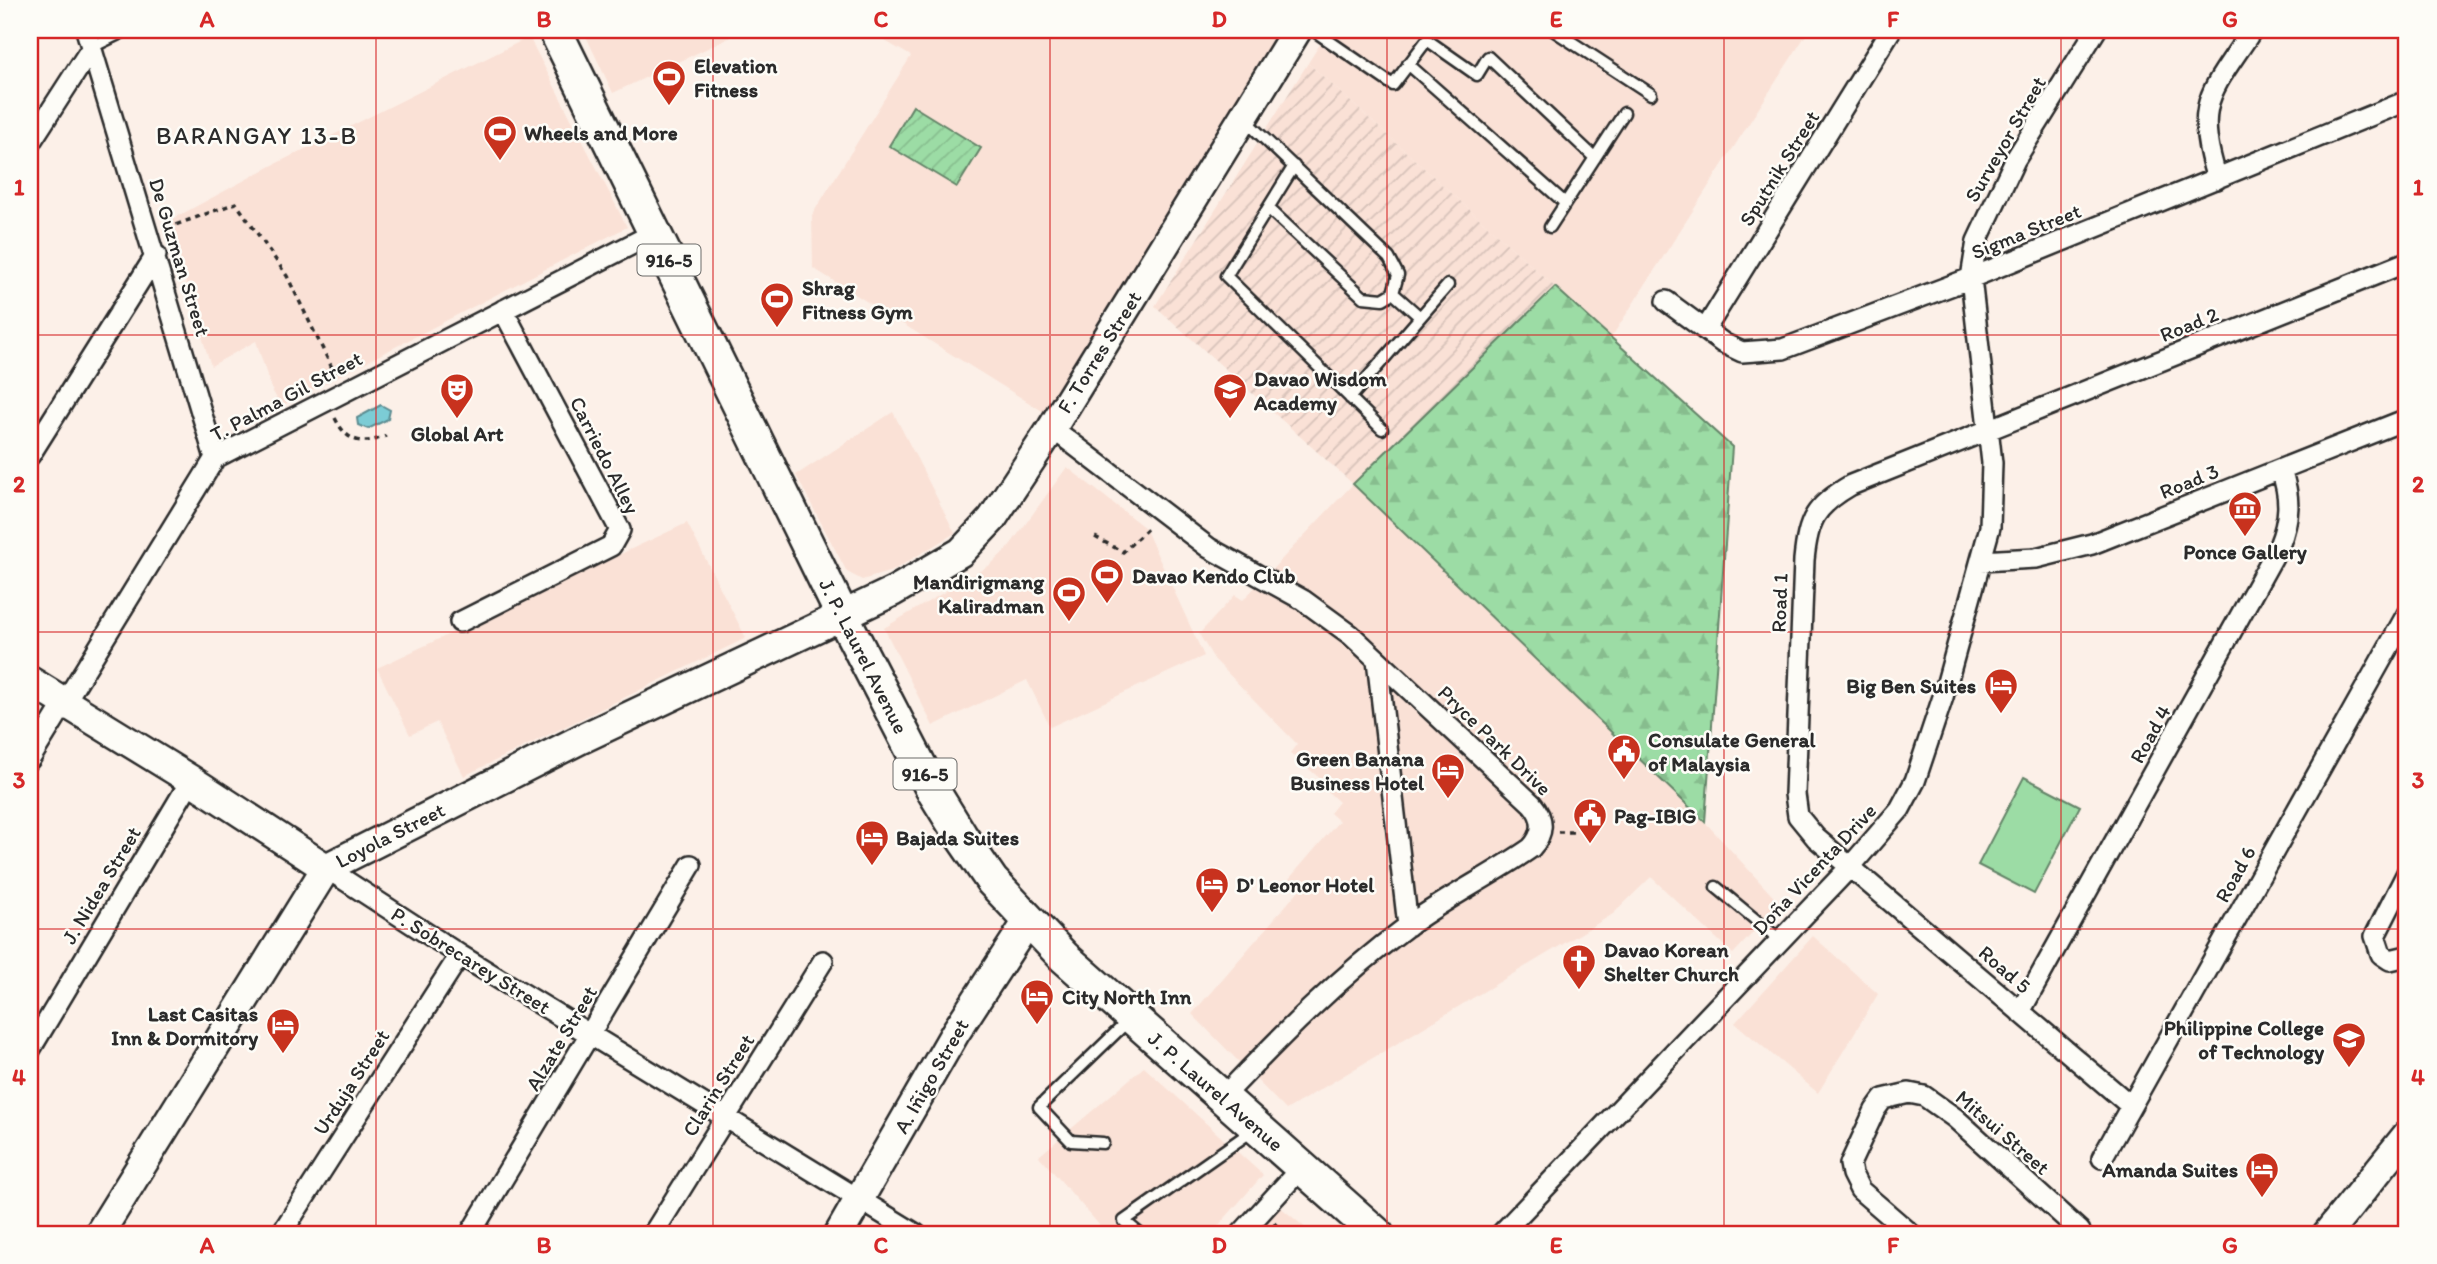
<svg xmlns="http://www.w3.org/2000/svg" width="2437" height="1264" font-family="Itim,sans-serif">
	<defs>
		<pattern id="industrial-furrows" width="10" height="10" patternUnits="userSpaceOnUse" patternTransform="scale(1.75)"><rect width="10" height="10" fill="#fae1d6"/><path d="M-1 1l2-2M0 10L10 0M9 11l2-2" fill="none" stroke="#d6c1b8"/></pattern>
		<pattern id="forest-firs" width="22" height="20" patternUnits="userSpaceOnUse" patternTransform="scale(1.75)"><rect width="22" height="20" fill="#9cdca5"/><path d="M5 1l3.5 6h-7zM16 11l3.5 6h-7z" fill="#87bd8e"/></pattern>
		<pattern id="garden-furrows" width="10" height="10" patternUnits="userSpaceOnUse" patternTransform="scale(1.75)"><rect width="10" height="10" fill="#9cdca5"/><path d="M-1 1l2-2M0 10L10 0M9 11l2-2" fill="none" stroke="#87bd8e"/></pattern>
	</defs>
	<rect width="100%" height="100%" fill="#fcf0e8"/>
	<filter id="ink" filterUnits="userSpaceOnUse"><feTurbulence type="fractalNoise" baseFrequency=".0143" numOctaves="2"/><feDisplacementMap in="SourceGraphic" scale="14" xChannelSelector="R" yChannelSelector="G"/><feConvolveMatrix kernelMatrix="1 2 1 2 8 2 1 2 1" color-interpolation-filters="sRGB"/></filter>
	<g filter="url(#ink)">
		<!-- built -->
		<path fill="#fae1d6" d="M583 30H717L731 37 613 93Z
			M866 30H1281L1044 412 813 268 812 215 911 56Z
			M1329 30H1809L1611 338 1308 63Z
			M529 37 627 227 281 406 271 388 256 341 211 366 167 222 273 165Z
			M893 412 955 533 892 571 862 580 847 572 796 475Z
			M1067 467 1145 528 1204 656 1050 727 1027 680 933 726 884 628 990 565 1008 548Z
			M1353 484 1705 822 1780 904 1733 954 1651 877 1613 914 1286 1110 1192 1014 1300 889 1289 879 1339 821 1330 813 1339 802 1320 785 1323 781 1290 753 1297 744 1214 659 1199 634 1235 595 1243 600Z
			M687 523 746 638 464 776 437 722 410 735 377 668Z
			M1813 936 1878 994 1818 1093 1735 1023Z
			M1144 1067 1263 1175 1211 1234H1098L1101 1227 1039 1156Z
			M1279 1206 1313 1234H1256Z"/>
		<!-- industrial -->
		<path fill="url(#industrial-furrows)" d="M1308 63 1555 287 1353 484 1155 306Z"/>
		<!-- forest -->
		<path fill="url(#forest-firs)" stroke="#648468" stroke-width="2" d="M1555 287 1732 447 1705 822 1353 484Z"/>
		<!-- park -->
		<path fill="#9cdca5" stroke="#648468" stroke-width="2" d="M2024 777 2080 806 2034 894 1978 865Z"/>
		<!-- garden -->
		<path fill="url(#garden-furrows)" stroke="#648468" stroke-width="2" d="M913 106 981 148 957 187 889 146Z"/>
		<!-- water -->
		<path fill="#7cccd5" stroke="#5c8c91" stroke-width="2" d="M381 405 390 410 388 419 368 429 358 425 357 418Z"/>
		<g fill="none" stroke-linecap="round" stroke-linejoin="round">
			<!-- lane casing -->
			<g stroke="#2b2b2b" stroke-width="15">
				<path id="lane" d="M1313 30 1393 85 1427 40 1477 75 1488 57 1595 158
					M1553 30 1651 94
					M92 47 127 30
					M1408 64 1565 203
					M1245 120 1389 258 1398 275 1393 293 1383 299 1363 297 1268 208
					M1294 166 1226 276 1382 429
					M1550 227 1624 113
					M1393 293 1420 317
					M1350 398 1448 285
					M1716 887 1780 940
					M1103 1143 1071 1141 1039 1107 1129 1020
					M1140 1234 1124 1221 1252 1131"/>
			</g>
			<!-- street casing -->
			<g stroke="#2b2b2b" stroke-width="24">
				<path id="street" d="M86 30 215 458
					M30 143 92 47
					M2217 179C2193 101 2211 93 2252 30
					M1666 301 1723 343 1742 352 1783 349 1971 278 2407 101
					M1705 330 1891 30
					M1052 428 1209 548 1303 600 1351 635 1532 804C1545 819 1544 834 1531 848 1491 876 1445 898 1405 928 1338 978 1280 1037 1222 1098
					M30 455 156 255
					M1981 561 2036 558 2092 544 2407 419
					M460 622 611 546 620 530 503 310
					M1377 660 1408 926
					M30 759 215 458 656 232
					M326 868 460 955 916 1234
					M2407 873 2375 936 2381 954 2390 960 2407 956
					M2020 1012 2279 546C2290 518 2291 498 2281 470
					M30 1050 191 780
					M2131 1106 1816 838 1798 816 1795 794 1804 560C1808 519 1815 506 1851 485L2407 262
					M2102 1158 2407 614
					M281 1234 460 955
					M470 1234 691 865
					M653 1234 823 961
					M1241 1234 1302 1167
					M1501 1234 1850 867 1900 809 1915 781 1943 697 1990 527 1992 463 1971 278 1977 241 2015 160 2096 30
					M1911 1234 1860 1190 1852 1174 1850 1164 1875 1110 1883 1099 1909 1093 1924 1096 1955 1118 2080 1231 2078 1234"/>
			</g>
			<!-- secondary casing -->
			<g stroke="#2b2b2b" stroke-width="33">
				<path id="secondary" d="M30 681 191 780 326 868
					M99 1234 326 868 581 739 894 591 961 552 992 519 1052 428 1297 30
					M839 1234 955 1033 1028 921
					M2327 1234 2407 1135"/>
			</g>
			<!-- primary casing -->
			<g stroke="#2b2b2b" stroke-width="37">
				<path id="primary" d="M555 30 842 615 932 789 961 836 992 881 1064 957 1377 1234"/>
			</g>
			<!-- path -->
			<path stroke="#2b2b2b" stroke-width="3.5" stroke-dasharray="5 5" stroke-linecap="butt" d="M167 228 236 203 287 276 335 374
				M335 418C347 442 361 446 386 436
				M1095 537 1123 552 1149 527
				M1558 832H1577
				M1274 1223 1284 1234"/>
			<!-- lane -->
			<use href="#lane" stroke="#fdfcf7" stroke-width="10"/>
			<!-- street -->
			<use href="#street" stroke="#fdfcf7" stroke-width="19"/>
			<!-- secondary -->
			<use href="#secondary" stroke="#fdfcf7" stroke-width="28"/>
			<!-- primary -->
			<use href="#primary" stroke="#fdfcf7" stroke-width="32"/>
		</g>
	</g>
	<!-- grid -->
	<path fill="none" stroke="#d62828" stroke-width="2" stroke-opacity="0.55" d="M376 30V1234M713 30V1234M1050 30V1234M1387 30V1234M1724 30V1234M2061 30V1234M30 335H2407M30 632H2407M30 929H2407"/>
	<!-- icons -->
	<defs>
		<g id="stadium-pin" transform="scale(1.75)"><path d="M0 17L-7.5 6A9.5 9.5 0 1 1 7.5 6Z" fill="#c8321e" stroke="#fdfcf7"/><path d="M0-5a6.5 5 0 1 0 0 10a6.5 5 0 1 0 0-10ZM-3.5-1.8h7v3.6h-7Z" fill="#fff"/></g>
		<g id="theatre-pin" transform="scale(1.75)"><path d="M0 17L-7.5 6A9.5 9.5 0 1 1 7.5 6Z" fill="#c8321e" stroke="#fdfcf7"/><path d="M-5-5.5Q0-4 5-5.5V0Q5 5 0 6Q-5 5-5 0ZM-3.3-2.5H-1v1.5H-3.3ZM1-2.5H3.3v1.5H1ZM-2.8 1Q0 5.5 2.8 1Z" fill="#fff"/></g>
		<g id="school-pin" transform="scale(1.75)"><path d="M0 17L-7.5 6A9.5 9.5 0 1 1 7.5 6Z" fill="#c8321e" stroke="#fdfcf7"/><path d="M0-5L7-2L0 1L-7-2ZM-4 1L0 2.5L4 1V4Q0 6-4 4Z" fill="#fff"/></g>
		<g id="museum-pin" transform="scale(1.75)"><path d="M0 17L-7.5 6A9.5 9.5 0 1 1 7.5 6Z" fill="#c8321e" stroke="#fdfcf7"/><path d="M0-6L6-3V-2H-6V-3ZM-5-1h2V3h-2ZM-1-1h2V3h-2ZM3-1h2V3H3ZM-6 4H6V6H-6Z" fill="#fff"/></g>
		<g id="hotel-pin" transform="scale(1.75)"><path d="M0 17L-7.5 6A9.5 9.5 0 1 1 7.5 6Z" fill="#c8321e" stroke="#fdfcf7"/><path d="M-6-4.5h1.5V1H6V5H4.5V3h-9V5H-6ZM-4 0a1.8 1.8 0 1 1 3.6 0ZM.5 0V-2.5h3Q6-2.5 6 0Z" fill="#fff"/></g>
		<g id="civic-pin" transform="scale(1.75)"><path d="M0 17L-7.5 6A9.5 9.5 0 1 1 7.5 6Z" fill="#c8321e" stroke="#fdfcf7"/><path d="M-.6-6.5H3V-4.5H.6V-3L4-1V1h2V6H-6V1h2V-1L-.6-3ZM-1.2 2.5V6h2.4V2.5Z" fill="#fff"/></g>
		<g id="church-pin" transform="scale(1.75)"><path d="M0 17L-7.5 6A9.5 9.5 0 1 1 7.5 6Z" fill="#c8321e" stroke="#fdfcf7"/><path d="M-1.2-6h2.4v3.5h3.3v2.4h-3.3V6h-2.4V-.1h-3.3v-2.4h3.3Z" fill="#fff"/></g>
		<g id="university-pin" transform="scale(1.75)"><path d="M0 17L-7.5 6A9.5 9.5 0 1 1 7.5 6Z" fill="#c8321e" stroke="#fdfcf7"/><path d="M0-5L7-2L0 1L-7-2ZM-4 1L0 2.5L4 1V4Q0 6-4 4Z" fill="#fff"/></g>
	</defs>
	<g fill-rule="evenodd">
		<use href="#stadium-pin" x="669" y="77"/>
		<use href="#stadium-pin" x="500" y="132"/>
		<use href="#stadium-pin" x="777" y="299"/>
		<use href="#theatre-pin" x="457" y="390"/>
		<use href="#school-pin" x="1230" y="390"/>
		<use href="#museum-pin" x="2245" y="508"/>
		<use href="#stadium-pin" x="1107" y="575"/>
		<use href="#stadium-pin" x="1069" y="593"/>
		<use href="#hotel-pin" x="2001" y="685"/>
		<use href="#civic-pin" x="1624" y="751"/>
		<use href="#hotel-pin" x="1448" y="770"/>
		<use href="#civic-pin" x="1590" y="815"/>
		<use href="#hotel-pin" x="872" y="837"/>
		<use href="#hotel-pin" x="1212" y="884"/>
		<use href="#church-pin" x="1579" y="961"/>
		<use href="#hotel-pin" x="1037" y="996"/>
		<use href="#hotel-pin" x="283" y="1025"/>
		<use href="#university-pin" x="2349" y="1039"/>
		<use href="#hotel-pin" x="2262" y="1169"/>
	</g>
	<g text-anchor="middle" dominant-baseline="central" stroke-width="5" stroke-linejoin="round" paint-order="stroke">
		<!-- shield labels -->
		<g fill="#fdfcf7" stroke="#6a6a68" stroke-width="2">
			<rect x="637.5" y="244.5" width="63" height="31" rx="5"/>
			<rect x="893.5" y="758.5" width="63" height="31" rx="5"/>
		</g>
		<g font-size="19" font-weight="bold" fill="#2b2b2b">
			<text x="669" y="260">916-5</text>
			<text x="925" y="774">916-5</text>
		</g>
		<!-- poi labels -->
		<g font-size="21" font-weight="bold" fill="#2b2b2b" stroke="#fdfcf7" text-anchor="start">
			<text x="694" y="65">Elevation<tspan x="694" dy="24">Fitness</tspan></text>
			<text x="524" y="132">Wheels and More</text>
			<text x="802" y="287">Shrag<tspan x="802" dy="24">Fitness Gym</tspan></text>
			<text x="1254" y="378">Davao Wisdom<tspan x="1254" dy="24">Academy</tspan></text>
			<text x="457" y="433" text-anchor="middle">Global Art</text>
			<text x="2245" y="551" text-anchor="middle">Ponce Gallery</text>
			<text x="1132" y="575">Davao Kendo Club</text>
			<text x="1044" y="581" text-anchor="end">Mandirigmang<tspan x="1044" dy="24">Kaliradman</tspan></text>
			<text x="1976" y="685" text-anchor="end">Big Ben Suites</text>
			<text x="1648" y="739">Consulate General<tspan x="1648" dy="24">of Malaysia</tspan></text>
			<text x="1424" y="758" text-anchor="end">Green Banana<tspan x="1424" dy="24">Business Hotel</tspan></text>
			<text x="1614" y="815">Pag-IBIG</text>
			<text x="896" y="837">Bajada Suites</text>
			<text x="1236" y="884">D' Leonor Hotel</text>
			<text x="1604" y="949">Davao Korean<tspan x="1604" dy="24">Shelter Church</tspan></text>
			<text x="1062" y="996">City North Inn</text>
			<text x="258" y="1013" text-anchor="end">Last Casitas<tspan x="258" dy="24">Inn &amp; Dormitory</tspan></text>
			<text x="2324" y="1027" text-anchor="end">Philippine College<tspan x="2324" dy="24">of Technology</tspan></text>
			<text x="2238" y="1169" text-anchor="end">Amanda Suites</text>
		</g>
		<!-- street labels -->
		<g font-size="21" fill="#2b2b2b" stroke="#fdfcf7">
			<text transform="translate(2005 139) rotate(-60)">Surveyor Street</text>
			<text transform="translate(1779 168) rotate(-58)">Sputnik Street</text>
			<text transform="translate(2026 231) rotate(-22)">Sigma Street</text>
			<text transform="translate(180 257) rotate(73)">De Guzman Street</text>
			<text transform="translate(2189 324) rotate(-22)">Road 2</text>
			<text transform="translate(1099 352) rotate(-58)">F. Torres Street</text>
			<text transform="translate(286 396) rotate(-28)">T. Palma Gil Street</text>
			<text transform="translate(605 455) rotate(63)">Carriedo Alley</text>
			<text transform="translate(2189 481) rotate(-22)">Road 3</text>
			<text transform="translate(1779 603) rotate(-88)">Road 1</text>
			<text transform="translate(864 656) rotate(63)">J. P. Laurel Avenue</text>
			<text transform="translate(2150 734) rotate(-61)">Road 4</text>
			<text transform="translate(1495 740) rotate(44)">Pryce Park Drive</text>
			<text transform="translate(390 835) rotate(-27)">Loyola Street</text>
			<text transform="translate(1814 869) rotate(-47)">Doña Vicenta Drive</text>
			<text transform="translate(2235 874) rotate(-61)">Road 6</text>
			<text transform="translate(101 885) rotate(-59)">J. Nidea Street</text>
			<text transform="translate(471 960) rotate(32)">P. Sobrecarey Street</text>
			<text transform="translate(2005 969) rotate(41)">Road 5</text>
			<text transform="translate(561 1038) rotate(-59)">Alzate Street</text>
			<text transform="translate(931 1076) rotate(-60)">A. Iñigo Street</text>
			<text transform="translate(351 1082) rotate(-57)">Urduja Street</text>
			<text transform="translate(718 1085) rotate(-58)">Clarin Street</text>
			<text transform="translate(1216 1091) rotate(41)">J. P. Laurel Avenue</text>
			<text transform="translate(2003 1132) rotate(41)">Mitsui Street</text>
		</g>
		<!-- quarter labels -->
		<g font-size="24" letter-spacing="2" fill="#2b2b2b" stroke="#fdfcf7">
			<text x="257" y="135">BARANGAY 13-B</text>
		</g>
	</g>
	<!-- margin -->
	<rect width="2437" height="1264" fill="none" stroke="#fdfcf7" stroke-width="77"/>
	<rect x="38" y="38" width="2360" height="1188" fill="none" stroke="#d62828" stroke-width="2.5"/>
	<g font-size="23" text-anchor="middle" font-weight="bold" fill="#d62828">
		<text x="207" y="27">A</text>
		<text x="544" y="27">B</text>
		<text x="881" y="27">C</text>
		<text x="1219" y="27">D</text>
		<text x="1556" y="27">E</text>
		<text x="1893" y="27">F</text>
		<text x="2230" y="27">G</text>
		<text x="19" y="195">1</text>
		<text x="2418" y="195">1</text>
		<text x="19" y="492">2</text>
		<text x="2418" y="492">2</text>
		<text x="19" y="788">3</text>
		<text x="2418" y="788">3</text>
		<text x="19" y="1085">4</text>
		<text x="2418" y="1085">4</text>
		<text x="207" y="1253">A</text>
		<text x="544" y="1253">B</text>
		<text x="881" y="1253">C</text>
		<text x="1219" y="1253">D</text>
		<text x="1556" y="1253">E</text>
		<text x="1893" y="1253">F</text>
		<text x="2230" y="1253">G</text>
	</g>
</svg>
